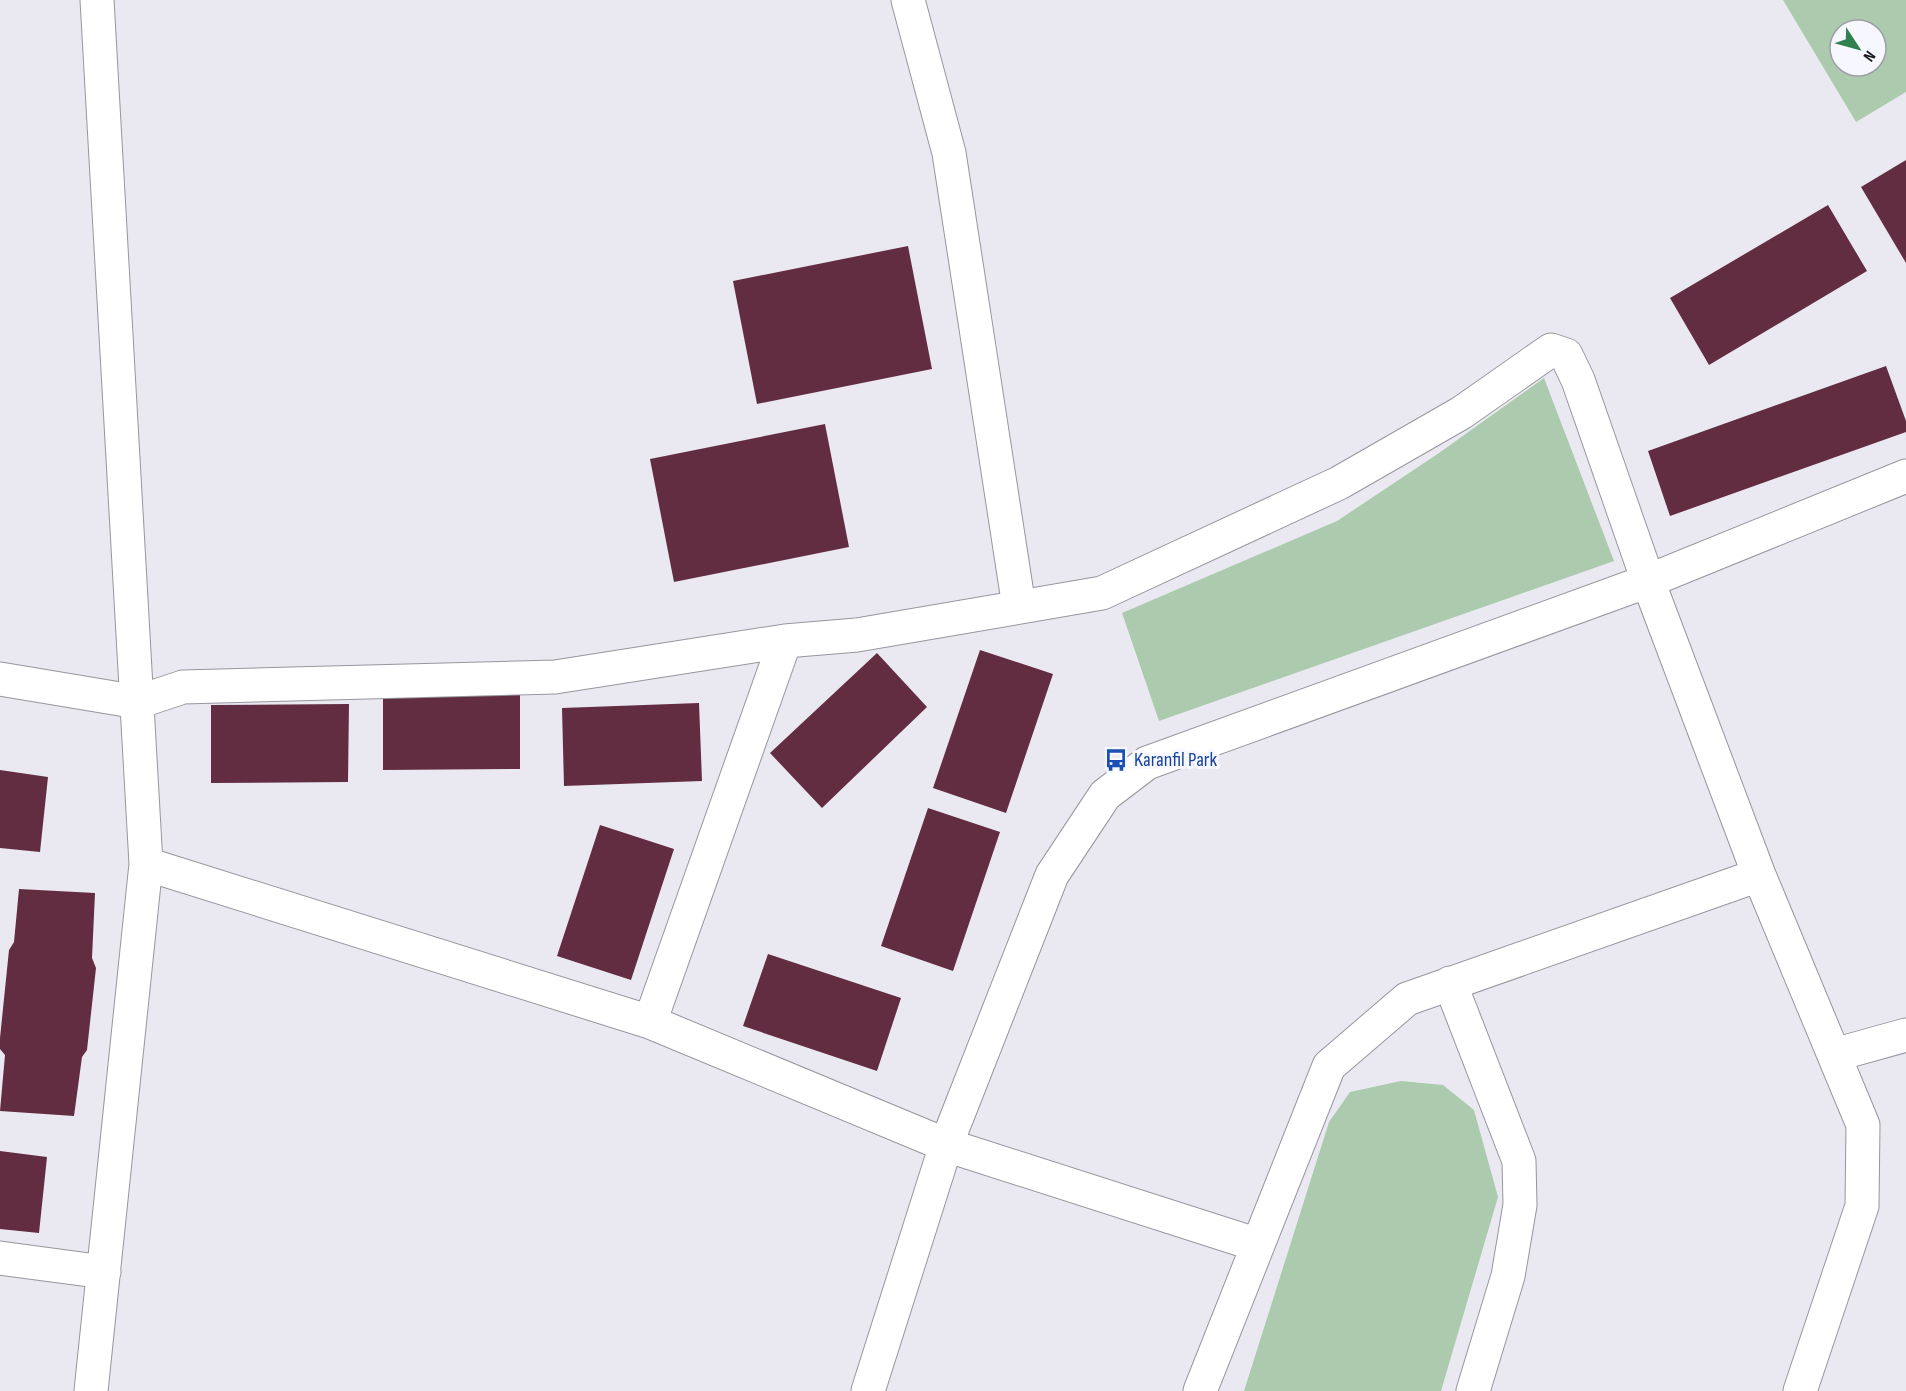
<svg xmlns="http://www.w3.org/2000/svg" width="1906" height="1391" font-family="'Sofia Sans Condensed',sans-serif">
	<rect width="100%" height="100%" fill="#eae9f2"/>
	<!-- green -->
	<path fill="#accbae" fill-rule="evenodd" d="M1783 0H1906V92L1856 122ZM1840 30H1876V66H1840Z
		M1544 378 1614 561 1159 721 1122 613 1337 521 1439 453Z
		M1401 1081 1443 1085 1474 1110 1498 1197 1441 1391H1244L1329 1122 1350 1092Z"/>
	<!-- building -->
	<path fill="#622d40" d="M1906 160V263L1861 187Z
		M1828 205 1867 271 1709 365 1670 298Z
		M908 246 932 369 757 404 733 281Z
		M1886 366 1906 421V432L1670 516 1648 451Z
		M825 424 849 547 674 582 650 459Z
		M980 650 1053 674 1006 813 933 788Z
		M877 653 927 707 822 808 770 753Z
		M383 692H520V769L383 770Z
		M699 703 702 781 564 786 562 708Z
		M349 704 348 782 211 783V705Z
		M0 770 48 777 40 852 0 848Z
		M928 808 1000 832 953 971 881 946Z
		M600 825 674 849 631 980 557 956Z
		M19 889 95 893 92 958 96 968 87 1050 82 1057 74 1116 0 1111 5 1055 0 1049V1038L9 950 14 942Z
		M768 954 901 998 877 1071 743 1026Z
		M0 1151 47 1157 39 1233 0 1229Z"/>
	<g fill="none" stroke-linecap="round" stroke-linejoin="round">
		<!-- minor casing -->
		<g stroke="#96969d" stroke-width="35">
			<path id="minor" d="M908 0 949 153 1019 607
				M0 679 138 702 183 687 555 677 785 641 857 635 1102 593 1339 483 1461 413 1551 350 1566 355 1578 380 1648 581 1759 875 1863 1125 1862 1206 1800 1391
				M146 864 650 1022 946 1145 1258 1245
				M1450 983 1519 1161 1520 1205 1508 1276 1473 1391
				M650 1022 785 641
				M1834 1055 1906 1035
				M0 1258 104 1272
				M91 1391 146 864 97 0
				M868 1391 946 1145 1052 875 1105 795 1147 763 1648 581 1906 476
				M1200 1391 1329 1066 1407 999 1759 875"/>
		</g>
		<!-- minor -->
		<use href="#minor" stroke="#fff" stroke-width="33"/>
	</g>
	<!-- icons -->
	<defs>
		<g id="bus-bare" transform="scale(1.8)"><path d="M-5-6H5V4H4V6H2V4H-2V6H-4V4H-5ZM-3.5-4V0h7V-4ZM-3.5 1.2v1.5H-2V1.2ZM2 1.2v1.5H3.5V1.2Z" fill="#1a4fb4" stroke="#f7f7ff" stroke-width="2.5" paint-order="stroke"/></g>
	</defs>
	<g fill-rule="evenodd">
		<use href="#bus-bare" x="1116" y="760"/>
	</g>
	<g text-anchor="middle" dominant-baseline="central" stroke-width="6" stroke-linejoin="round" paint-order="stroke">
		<!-- transit labels -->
		<g font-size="20" fill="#164399" stroke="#f7f7ff" text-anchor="start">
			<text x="1134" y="760">Karanfil Park</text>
		</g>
	</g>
	<!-- north arrow -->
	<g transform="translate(1858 48) rotate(126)"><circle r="28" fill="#f7f7ff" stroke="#9e9ea4" stroke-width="1.5"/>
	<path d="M0-4.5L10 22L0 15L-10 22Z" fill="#328050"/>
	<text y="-9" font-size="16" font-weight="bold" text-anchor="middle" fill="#18181b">N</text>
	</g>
</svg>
